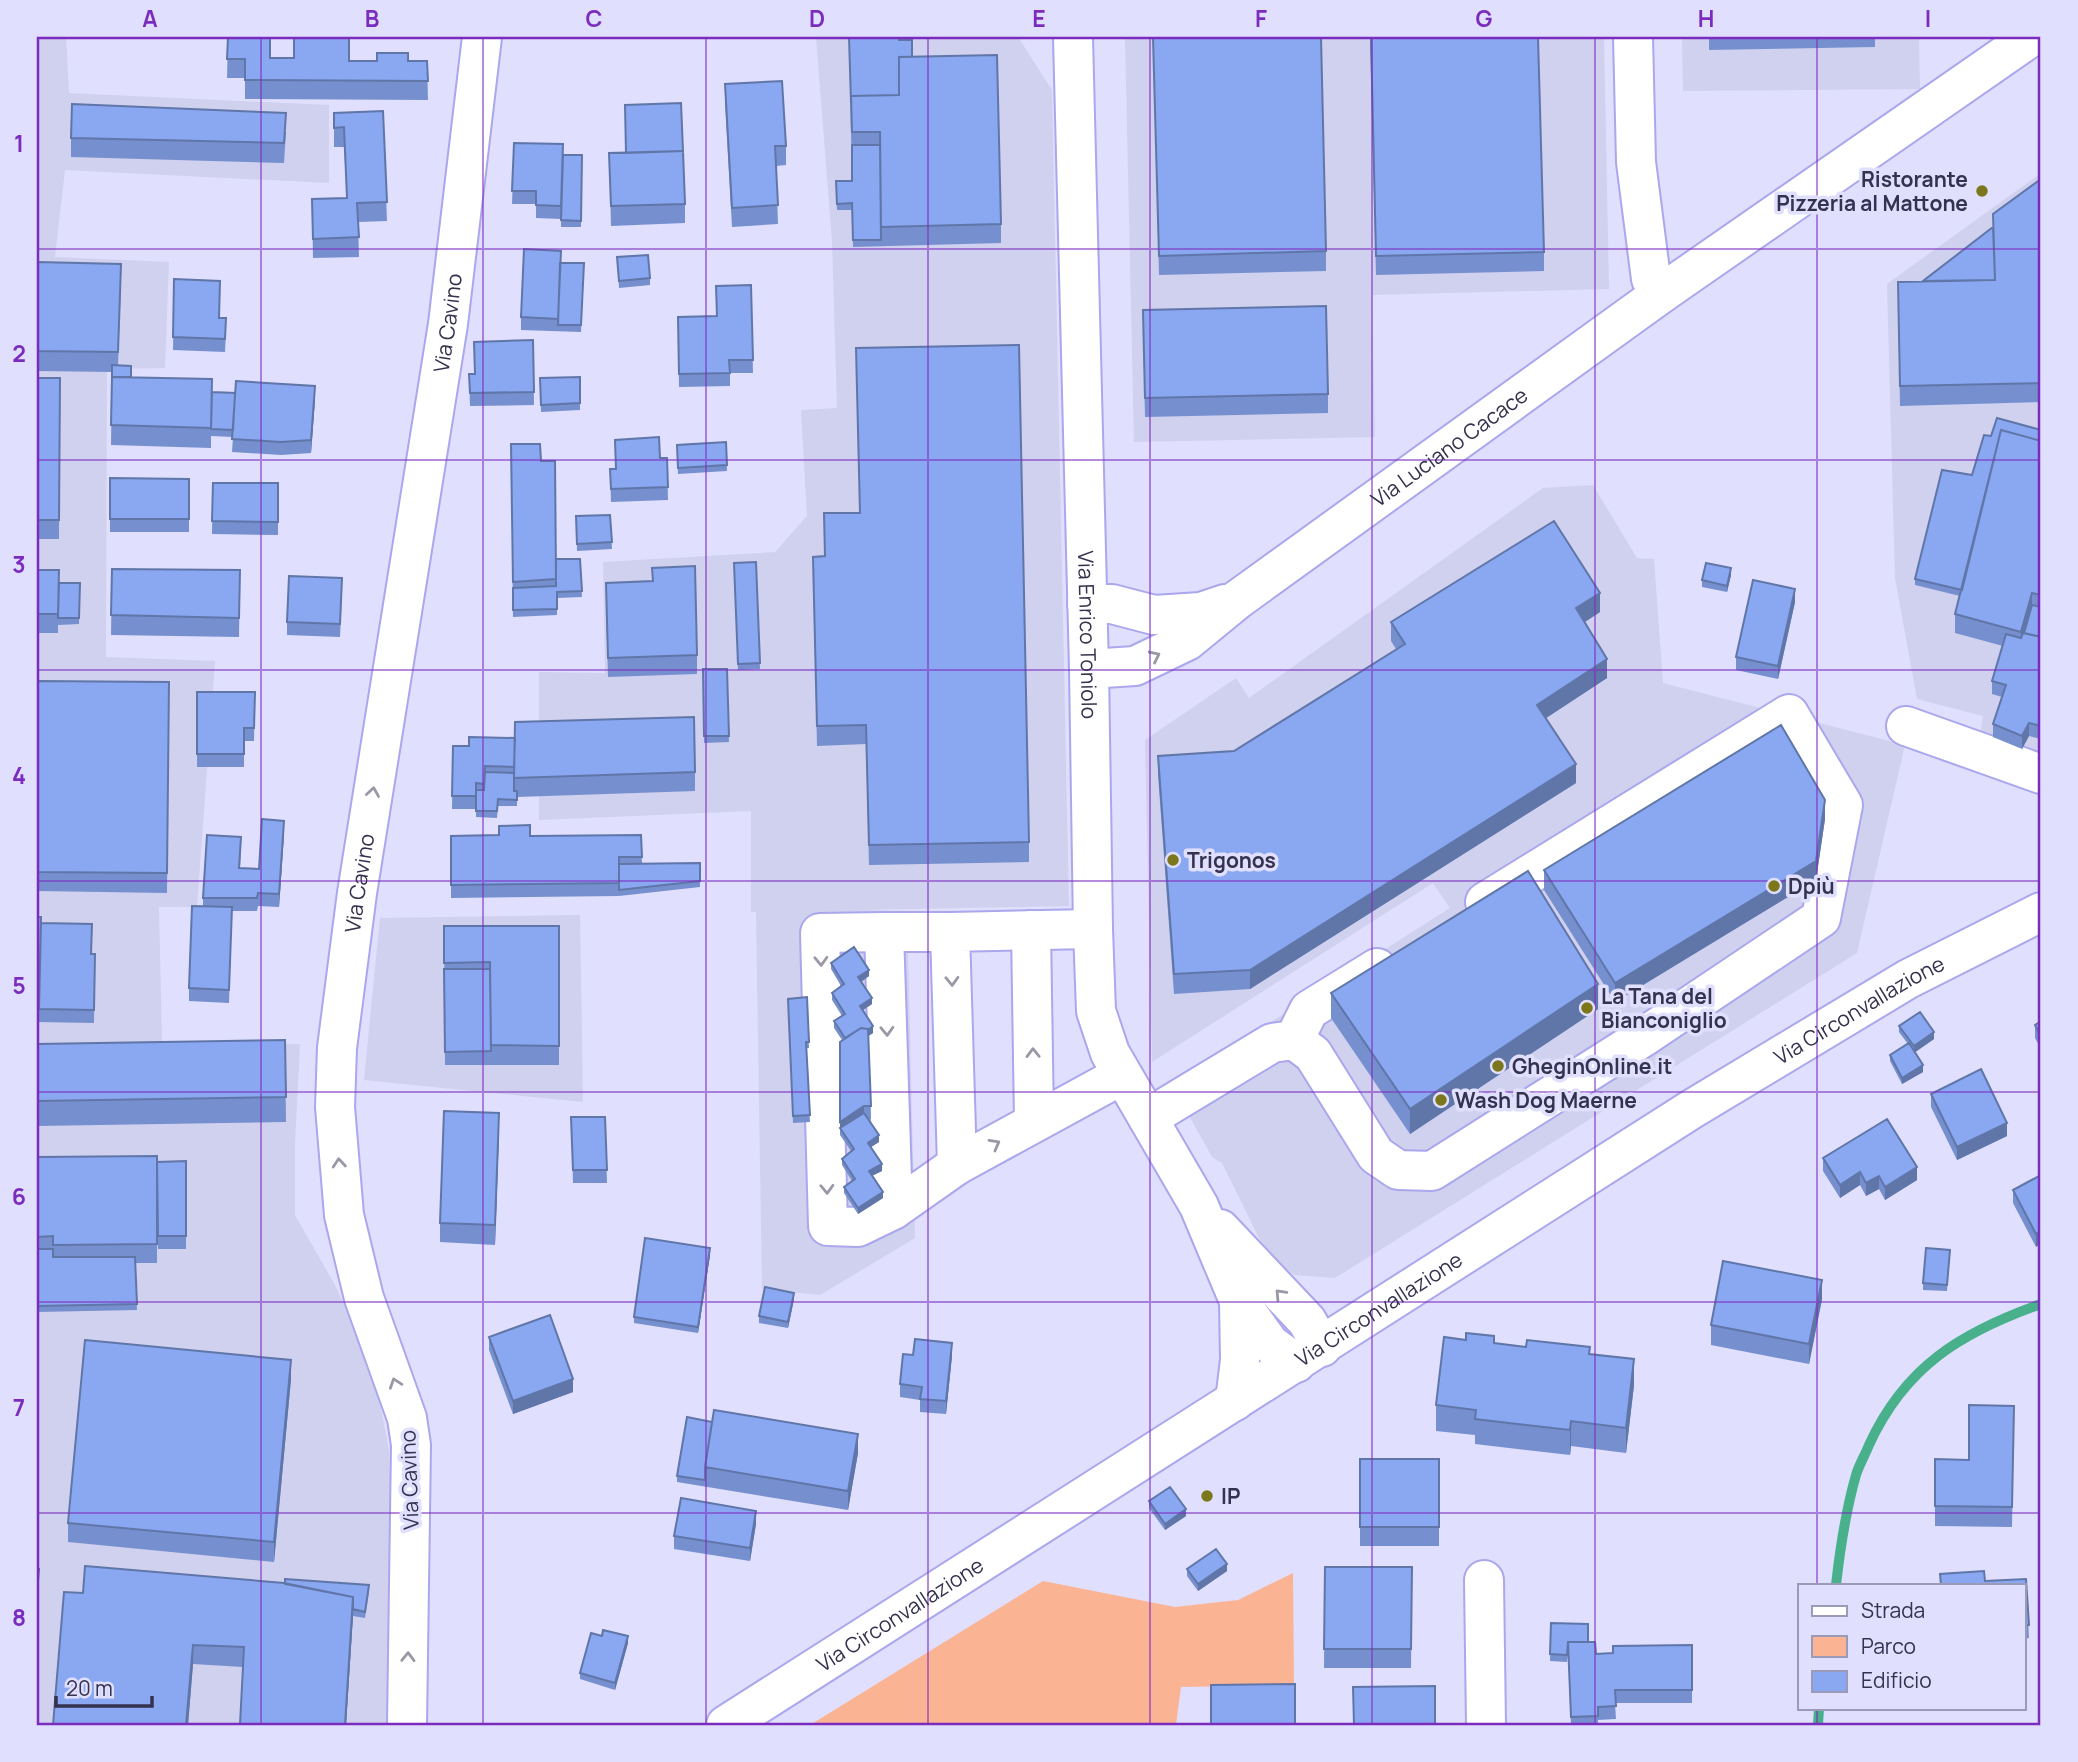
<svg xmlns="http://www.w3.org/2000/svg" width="2078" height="1762" font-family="Manrope,sans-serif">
	<rect width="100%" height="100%" fill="#e0dffd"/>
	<!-- built -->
	<path fill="#d0d0ef" d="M37 37H66L69 93 329 105V183L65 170 55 257 169 262 165 368 107 369 106 657 215 661 197 907H159L162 1043 300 1044 295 1144V1215L335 1285 373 1367 389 1450 393 1597 388 1725H37Z
		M816 37H1018L1052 90 1069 906 858 910 907 911 915 1238 820 1295 762 1289 756 912H751V811L539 820V672L605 673 603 562 775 552 807 516 801 410 837 408 832 241Z
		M1125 37H1604L1609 289 1372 295 1375 437 1134 442Z
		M1682 37H1919L1920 89 1683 91Z
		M2041 173V762L1979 742 1983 716 1917 699 1895 578 1887 284Z
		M1593 485 1637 558 1654 559 1663 683 1905 745 1857 953 1335 1278 1295 1275 1277 1264 1265 1250 1222 1163 1212 1157 1172 1085 1450 908 1433 883 1152 1062 1145 740 1236 678 1249 698 1543 488Z
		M580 915 583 1102 364 1080 380 918Z"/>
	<!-- green -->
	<path fill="#fab494" d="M1293 1573 1294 1685 1181 1687 1176 1725H810L1043 1581 1175 1607 1238 1600Z"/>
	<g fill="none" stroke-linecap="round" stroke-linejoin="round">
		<!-- stream -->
		<path stroke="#48b08a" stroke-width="10" d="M1836 1585C1840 1549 1846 1510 1856 1475 1859 1465 1865 1455 1869 1445 1905 1366 1962 1332 2041 1304
			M1818 1725 1819 1708"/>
		<!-- minor casing -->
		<g stroke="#aaa7ed" stroke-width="42">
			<g id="minor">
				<path id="s1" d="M1073 37 1089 669 1093 929 1096 1011 1110 1053 1199 1206 1239 1301 1270 1344 1296 1363"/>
				<path d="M1633 37 1636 162 1651 279 1662 293"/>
				<path d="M1087 604H1112L1154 615 1201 612 1225 604"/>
				<path id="s2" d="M1089 669 1135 666 1187 641 1237 600 1662 293 2031 37"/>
				<path d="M1906 726 2041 774"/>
				<path d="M1093 929 950 932 957 1165 1122 1075"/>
				<path d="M1031 930 1034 1121"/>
				<path d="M884 932 820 933 828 1226 858 1227 893 1210"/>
				<path d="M950 932H884L893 1210 957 1165"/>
				<path d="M1294 1040 1309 1010 1377 968"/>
				<path d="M1148 1118 1272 1043 1294 1040 1313 1054 1376 1155 1398 1170 1432 1171 1645 1036 1821 918 1843 805 1789 714 1485 902"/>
				<path d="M1220 1229 1307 1321 1322 1347"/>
				<path d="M1235 1401 1240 1360 1239 1301"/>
				<path d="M1484 1580 1486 1725"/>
				<path id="s3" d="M407 1725 411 1445 407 1418 364 1298 344 1215 335 1107 337 1048 357 893 448 324 482 37"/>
			</g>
		</g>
		<!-- major casing -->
		<g stroke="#aaa7ed" stroke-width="42">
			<g id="major">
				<path id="s4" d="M726 1725 1692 1109 1908 979 2041 912"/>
			</g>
		</g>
		<!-- minor -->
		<use href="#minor" stroke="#fff" stroke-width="38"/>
		<!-- major -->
		<use href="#major" stroke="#fff" stroke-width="38"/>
	</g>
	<!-- wall -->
	<path fill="#7690cf" d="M228 37 270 58 349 61H427L428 100 245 99V78H227Z
		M849 37 899 40 912 57 1001 224V243L853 247 852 210H837L836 188 852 181Z
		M1153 37 1326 251V271L1159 275Z
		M1370 37 1544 252V271L1376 275Z
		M1709 37H1875V47L1709 50Z
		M725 84 786 146V165L776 166 778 224 732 227 725 103Z
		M383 111 387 221 358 222 359 257 313 258 312 199 347 198 344 147H334V113Z
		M286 132 284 163 71 157V138Z
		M514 143 563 155H582L581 227H561V203V219L536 218V204H512Z
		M609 153 685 204V223L611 226Z
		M2041 179V402L1900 406 1898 301 1993 227Z
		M617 257 650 278V285L619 288Z
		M37 262 121 284 118 365 131 377 212 392 315 399 311 453 281 455 232 452 233 437 211 436V433V448L111 445 112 372 37 371Z
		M561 263H584L581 332 521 330V317Z
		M174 279 219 318 226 331 225 352 173 350Z
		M751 285 753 373H730V386L679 387 678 317 716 316Z
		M1143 330 1328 394V413L1145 417Z
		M533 340 534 405 470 406 469 374H475Z
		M580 377V410L541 412 540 378Z
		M37 378H60L59 539H37Z
		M2041 430V739L2029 736 2022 749 1993 737V724L2002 697 1992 694V681L2003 646 1955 633V614L1960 596 1915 585V579L1972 475 1991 436Z
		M726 442 727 471 678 474 677 445Z
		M511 444 541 461 556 566 580 559 582 597 557 598V615L513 617Z
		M660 458H667L668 500 611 502 610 469H616Z
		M110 478 189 479V532H110Z
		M213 483H278V535L212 534Z
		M610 515 612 549 577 551 576 516Z
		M825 556 1029 842V862L869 865 866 744 817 746 813 576Z
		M756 562 760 669 738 670 734 563Z
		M112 569 240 570 239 637 111 635Z
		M37 570 59 583H80L79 624 58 625V633H37Z
		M1731 575 1727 592 1702 587V580Z
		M342 591 340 637 287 635V622Z
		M606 602 697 655V674L608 677Z
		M1795 602 1778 679 1736 670V657Z
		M1600 612 1584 622 1607 678 1546 718 1576 783 1250 989 1174 994 1158 775V756L1234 751 1396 649 1391 641V622Z
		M703 669H727L729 742 704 743Z
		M37 681 169 682 167 893 37 891Z
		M197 692H255L254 741H244V767H197Z
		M453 746 695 772V791L517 797V806H498L497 818 476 817V809H452Z
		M1825 819 1816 880 1615 1002 1544 890V870Z
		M284 834 279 907 258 906 257 911H232L229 1003 189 1001V988L203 906V898L241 850 240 868 259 869Z
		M641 835 642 863H700V887L619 896 451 898V836Z
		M37 917 41 923 91 954H95L94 1023 37 1022Z
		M444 926H559V1065H445Z
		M831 963 869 976 861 982 872 1004 863 1010 873 1033 868 1036 871 1119H868L879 1142 871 1147 882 1171 872 1176 883 1198 858 1214 844 1193V1187L852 1181 842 1165V1159L851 1151 840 1135V1042L842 1040 834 1028V1021L842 1016 832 1000V993L841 986 831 969Z
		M1331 993 1598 1009 1410 1134 1331 1018Z
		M807 997 809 1048H806L810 1122 793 1123 788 999Z
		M2041 1021V1049L2035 1038V1025Z
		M1899 1026 1934 1039 1915 1052 1923 1072 1902 1084 1890 1061V1055L1908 1044 1899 1032Z
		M285 1040 286 1122 37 1126V1044Z
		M1931 1094 2007 1136 1957 1160 1931 1107Z
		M571 1117H605L607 1183H573Z
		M499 1132 495 1245 440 1242V1223Z
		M37 1157 157 1162 186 1161V1249H158L157 1210V1263H135L137 1310 37 1312Z
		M1823 1158 1917 1180 1885 1200 1879 1189 1866 1196 1860 1185 1840 1198 1823 1171Z
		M2041 1175 2036 1247 2013 1203V1190Z
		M1950 1250 1947 1291 1923 1290V1283Z
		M710 1255 698 1333 634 1323V1317Z
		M794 1299 788 1328 759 1323V1316Z
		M1822 1299 1809 1364 1711 1345V1325Z
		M489 1337 573 1392 513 1414 489 1350Z
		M1466 1340 1590 1354 1634 1385 1626 1453 1571 1446 1570 1455 1475 1444V1435L1436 1431V1405Z
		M913 1355 952 1356 946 1414 920 1412V1400L900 1397V1384Z
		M291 1379 274 1562 68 1542V1523Z
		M2014 1406 2012 1527 1935 1526V1459L1969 1460Z
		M687 1417 858 1453 848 1510 677 1482V1476Z
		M1360 1459H1439V1546H1360Z
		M1149 1501 1186 1516 1165 1530 1149 1508Z
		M756 1524 750 1561 674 1549V1536Z
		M1325 1567H1412L1411 1668H1324Z
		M1187 1569 1227 1571 1198 1591 1187 1576Z
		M1984 1571 1985 1581 2026 1579 2029 1638 2024 1639V1585H1940V1574Z
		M369 1592 365 1618 353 1616 346 1725H240L243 1667 193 1664 188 1725H53L83 1593Z
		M1551 1623 1588 1642 1596 1654 1613 1653 1692 1645V1703H1615L1616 1719 1598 1720V1725H1571L1568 1655 1567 1662 1550 1661Z
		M602 1636 628 1643 615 1690 580 1679V1673Z"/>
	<!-- shaded-wall -->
	<path fill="#6076a9" d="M315 386V399L311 453V440Z
		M1731 568V575L1727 592V586Z
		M1795 589V602L1778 679V666Z
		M1600 593V612L1576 628V608Z
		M2032 593V612L2021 651V632Z
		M1607 659V678L1537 724V705Z
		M2029 723V736L2022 749V736Z
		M1576 764V783L1250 989V970Z
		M1825 800V819L1816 880 1615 1002V983Z
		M284 821V834L279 907V894Z
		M869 970V976L858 984V977Z
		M1598 984V1009L1410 1134V1109Z
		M872 998V1004L860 1012V1006Z
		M873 1026V1033L848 1049V1042Z
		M1934 1032V1039L1914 1053V1046Z
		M1923 1065V1072L1902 1084V1078Z
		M864 1106V1119L840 1128V1122Z
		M499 1113V1132L495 1245V1225Z
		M2007 1123V1136L1957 1160V1147Z
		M879 1135V1142L868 1149V1143Z
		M882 1164V1171L869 1177V1171Z
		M1917 1167V1180L1885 1200V1187Z
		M1860 1172V1185L1840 1198V1185Z
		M1879 1176V1189L1866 1196V1183Z
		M883 1192V1198L858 1214V1208Z
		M2041 1231V1244L2036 1247V1234Z
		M710 1248V1255L698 1333V1327Z
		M1822 1280V1299L1809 1364V1344Z
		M794 1293V1299L788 1328V1322Z
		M952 1343V1356L946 1414V1401Z
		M1634 1359V1385L1626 1453V1428Z
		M291 1360V1379L274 1562V1542Z
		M573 1379V1392L513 1414V1401Z
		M1571 1421V1446L1570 1455V1430Z
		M858 1434V1453L848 1510V1491Z
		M1186 1509V1516L1165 1530V1524Z
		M756 1511V1524L750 1561V1548Z
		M1227 1564V1571L1198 1591V1584Z
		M39 1569V1588L37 1612V1593Z
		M353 1597V1616L346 1725H345Z
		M628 1636V1643L615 1690V1683Z
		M193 1645V1664L188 1725H186Z"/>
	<!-- building -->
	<path fill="#89a8f1" stroke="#6076a9" stroke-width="2" d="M228 37H270V58H294V37H349V61H377V53H408V61H427L428 81 245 80V59H227Z
		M849 37H899V40H912V57H899V95L851 96V102Z
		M1153 37H1321L1326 251 1159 256Z
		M1371 37H1538L1544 252 1376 256Z
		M997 55 1001 224 881 227 880 132H852L851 96 899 95V57Z
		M782 81 786 146H775L778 205 732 208 725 84Z
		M681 103 683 151 626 153 625 105Z
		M72 104 286 113 284 143 71 138Z
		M383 111 387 202 357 203 359 237 313 239 312 199 347 198 344 127 334 128V113Z
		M514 143 563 144 561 206 536 205V191H512Z
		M852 145H880L881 240H853L852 203 837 204 836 181H852Z
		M683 151 685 204 611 206 609 153Z
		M563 155H582L581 221 561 220Z
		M2041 179V383L1900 386 1898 282 1995 280 1993 214Z
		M1993 227 1995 280 1923 281Z
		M524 249 561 251 558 319 521 317Z
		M648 255 650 278 619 281 617 257Z
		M37 262 121 264 118 352 37 351Z
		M560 263H584L581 325H558Z
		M174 279 220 281 219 318H226L225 339 173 337Z
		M751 285 753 360H729L730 373 679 374 678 317 717 316 716 286Z
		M1326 306 1328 394 1145 398 1143 310Z
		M533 340 534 392 470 393 469 374H475L474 342Z
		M1019 345 1029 842 869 845 866 725 817 726 813 557 825 556 824 513H860L856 348Z
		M112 365 131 366V377H112Z
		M112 377 212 379 211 428 111 425Z
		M580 377V403L541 405 540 378Z
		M37 378H60L59 520H37Z
		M236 381 315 386 311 440 281 442 232 439Z
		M212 392 235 393 233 430 211 429Z
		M1997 418 2041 430V441L2001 430 1962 590 1915 579 1942 470 1972 475 1984 435 1991 436Z
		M2001 430 2041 441V595L2032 593 2021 632 1955 614Z
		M659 437 660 458H667L668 487 611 489 610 469H616L615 440Z
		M726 442 727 465 678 468 677 445Z
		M511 444H540L541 461H555L556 579 513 582Z
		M110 478 189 479V519H110Z
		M213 483H278V522L212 521Z
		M610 515 612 542 577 544 576 516Z
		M1554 521 1600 593 1576 608 1607 659 1537 705 1576 764 1250 970 1174 974 1158 756 1234 751 1405 644 1391 622Z
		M556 559H580L582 591 557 592V609L513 610V588L556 586Z
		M756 562 760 663 738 664 734 563Z
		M1706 563 1731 568 1727 586 1702 580Z
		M695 566 697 655 608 658 606 583 653 581 652 568Z
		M112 569 240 570 239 618 111 615Z
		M37 570H59L58 614H37Z
		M289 576 342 578 340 624 287 622Z
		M1753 580 1795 589 1778 666 1736 657Z
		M59 583H80L79 618H58Z
		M2032 605 2041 607V637L2024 633Z
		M2023 633 2041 637V726L2029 723 2022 736 1993 724 2006 685 1992 681 2006 634 2021 638Z
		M703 669H727L729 736H704Z
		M37 681 169 682 167 873 37 872Z
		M197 692H255L254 728H244V754H197Z
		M694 717 695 772 514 778 515 722Z
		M1781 725 1825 800 1816 861 1615 983 1544 870Z
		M469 737 515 738 514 767 485 766 484 784 476 783V796H452L453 746H469Z
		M485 772 514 773V791H517V800L498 799 497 811H476V790H484Z
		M262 819 284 821 279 894 258 893 257 898H203L207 835 241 837 239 868 259 869Z
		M530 825V836L641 835 642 857H619V883L451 885V836L499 835V826Z
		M700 863V881L619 890V864Z
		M1528 871 1598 984 1410 1109 1331 993Z
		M192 906 232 907 229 990 189 988Z
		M37 917H41L39 1003H37Z
		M41 923 92 924 91 954H95L94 1010 39 1009Z
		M444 926H559V1046L491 1045 490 962 444 963Z
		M854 947 869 970 858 977 872 998 860 1006 873 1026 868 1030V1029L861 1028 845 1038 834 1021 845 1014 832 993 844 984 831 963Z
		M444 969H490L491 1051 445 1052Z
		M807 997 809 1042H806L810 1115 793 1116 788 999Z
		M1920 1012 1934 1032 1914 1046 1899 1026Z
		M2041 1021V1036L2035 1025Z
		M861 1028 868 1029 871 1106H864L840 1122V1042Z
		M285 1040 286 1097 37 1101V1044Z
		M1909 1043 1923 1065 1902 1078 1890 1055Z
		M1981 1069 2007 1123 1957 1147 1931 1094Z
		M444 1111 499 1113 495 1225 440 1223Z
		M864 1113 879 1135 868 1143 882 1164 869 1171 883 1192 858 1208 844 1187 855 1179 842 1159 854 1149 840 1128Z
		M571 1117H605L607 1170H573Z
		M1887 1119 1917 1167 1885 1187 1879 1176 1866 1183 1860 1172 1840 1185 1823 1158Z
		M157 1156V1244L53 1245V1236L37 1237V1157Z
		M186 1161V1236H158L157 1162Z
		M2041 1175V1231L2036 1234 2013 1190Z
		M645 1238 710 1248 698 1327 634 1317Z
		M1926 1248 1950 1250 1947 1285 1923 1283Z
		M37 1249H53V1257H135L137 1304 37 1306Z
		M1723 1261 1822 1280 1809 1344 1711 1325Z
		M765 1287 794 1293 788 1322 759 1316Z
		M550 1315 573 1379 513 1401 489 1337Z
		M1466 1333 1494 1336V1343L1526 1347 1527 1340 1590 1347 1589 1354 1634 1359 1626 1428 1571 1421 1570 1430 1475 1419 1476 1410 1436 1405 1444 1337 1466 1340Z
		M915 1339 952 1343 946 1401 920 1399 922 1387 900 1384 903 1354 913 1355Z
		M85 1340 291 1360 274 1542 68 1523Z
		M1969 1405 2014 1406 2012 1507 1935 1506V1459L1969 1460Z
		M714 1410 858 1434 848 1491 705 1467Z
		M687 1417 712 1422 705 1467V1480L677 1476Z
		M1360 1459H1439V1527H1360Z
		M1170 1487 1186 1509 1165 1524 1149 1501Z
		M681 1498 756 1511 750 1548 674 1536Z
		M1216 1549 1227 1564 1198 1584 1187 1569Z
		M85 1566 284 1583 353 1597 345 1725H240L244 1647 193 1645 186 1725H53L64 1592 83 1593Z
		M1325 1567H1412L1411 1649H1324Z
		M37 1569H39L37 1593Z
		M1984 1571 1985 1581 2026 1579 2029 1625 2024 1626V1585H1941L1940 1574Z
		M285 1579 369 1585 365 1612 353 1609V1597L285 1584Z
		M1551 1623 1588 1624V1642H1568L1567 1655 1550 1654Z
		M603 1630 628 1636 615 1683 580 1673 591 1633 602 1636Z
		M1568 1642H1595L1596 1654 1613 1653V1646L1692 1645V1690H1615L1616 1706 1598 1707V1716L1571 1717Z
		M1295 1684V1725H1211V1685Z
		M1435 1686V1725H1354L1353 1687Z"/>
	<!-- one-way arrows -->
	<defs><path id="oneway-chevron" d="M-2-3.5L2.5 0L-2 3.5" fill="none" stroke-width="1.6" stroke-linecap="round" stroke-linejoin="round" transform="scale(1.75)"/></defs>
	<g stroke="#9a98a6">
		<use href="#oneway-chevron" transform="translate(1155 656) rotate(-26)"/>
		<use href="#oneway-chevron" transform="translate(373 792) rotate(-81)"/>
		<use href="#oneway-chevron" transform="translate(821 961) rotate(88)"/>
		<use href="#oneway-chevron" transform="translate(952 981) rotate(88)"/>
		<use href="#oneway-chevron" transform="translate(887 1031) rotate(88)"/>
		<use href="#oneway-chevron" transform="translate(1033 1053) rotate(-91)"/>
		<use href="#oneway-chevron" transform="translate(995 1144) rotate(-29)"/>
		<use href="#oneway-chevron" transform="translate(339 1163) rotate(-95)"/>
		<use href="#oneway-chevron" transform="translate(827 1189) rotate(88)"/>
		<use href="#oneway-chevron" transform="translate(1280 1294) rotate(-133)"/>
		<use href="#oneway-chevron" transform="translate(395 1383) rotate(-109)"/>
		<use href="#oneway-chevron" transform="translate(408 1657) rotate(-89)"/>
	</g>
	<!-- grid -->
	<path fill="none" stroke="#7b2cbf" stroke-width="2" stroke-opacity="0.55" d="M261 37V1725M483 37V1725M706 37V1725M928 37V1725M1150 37V1725M1372 37V1725M1595 37V1725M1817 37V1585M37 249H2041M37 460H2041M37 670H2041M37 881H2041M37 1092H2041M37 1302H2041M37 1513H2041M1817 1708V1725"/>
	<!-- markers -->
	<g fill="#7c771c" stroke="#e0dffd" stroke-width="2.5">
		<circle cx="1982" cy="191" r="7"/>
		<circle cx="1173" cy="860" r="7"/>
		<circle cx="1774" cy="886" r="7"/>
		<circle cx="1587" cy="1008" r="7"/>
		<circle cx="1498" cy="1066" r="7"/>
		<circle cx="1441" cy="1100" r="7"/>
		<circle cx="1207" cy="1496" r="7"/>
	</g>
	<g text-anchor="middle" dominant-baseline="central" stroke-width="7" stroke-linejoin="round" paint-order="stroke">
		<!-- poi labels -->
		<g font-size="21" font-weight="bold" fill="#34324e" stroke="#e0dffd" text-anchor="start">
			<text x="1968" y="179" text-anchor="end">Ristorante<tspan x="1968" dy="24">Pizzeria al Mattone</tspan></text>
			<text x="1187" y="860">Trigonos</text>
			<text x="1788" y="886">Dpiù</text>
			<text x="1601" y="996">La Tana del<tspan x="1601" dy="24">Bianconiglio</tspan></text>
			<text x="1512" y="1066">GheginOnline.it</text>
			<text x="1455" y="1100">Wash Dog Maerne</text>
			<text x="1221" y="1496">IP</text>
		</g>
		<!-- street labels -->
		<g font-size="21" fill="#34324e" stroke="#e0dffd">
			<text stroke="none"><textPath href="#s3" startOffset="1421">Via Cavino</textPath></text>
			<text stroke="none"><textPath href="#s2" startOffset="430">Via Luciano Cacace</textPath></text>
			<text stroke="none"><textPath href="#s1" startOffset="598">Via Enrico Toniolo</textPath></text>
			<text stroke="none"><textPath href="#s3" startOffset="854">Via Cavino</textPath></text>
			<text stroke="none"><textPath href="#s4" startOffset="1340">Via Circonvallazione</textPath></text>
			<text stroke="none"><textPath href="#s4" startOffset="774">Via Circonvallazione</textPath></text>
			<text transform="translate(409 1480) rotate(-92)">Via Cavino</text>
			<text stroke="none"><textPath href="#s4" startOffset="206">Via Circonvallazione</textPath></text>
		</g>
	</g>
	<!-- border -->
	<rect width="2078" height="1762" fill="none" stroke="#e0dffd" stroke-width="77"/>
	<!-- legend -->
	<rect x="1798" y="1584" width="228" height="126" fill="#e0dffd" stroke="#9b9ab7" stroke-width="2"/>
	<rect x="1812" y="1606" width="35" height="10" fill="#ffffff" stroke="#9b9ab7" stroke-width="2"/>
	<text x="1861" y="1618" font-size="21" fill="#34324e">Strada</text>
	<rect x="1812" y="1636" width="35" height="21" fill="#fab494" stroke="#9b9ab7" stroke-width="2"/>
	<text x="1861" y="1654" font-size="21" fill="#34324e">Parco</text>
	<rect x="1812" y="1671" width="35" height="21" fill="#89a8f1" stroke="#9b9ab7" stroke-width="2"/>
	<text x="1861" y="1688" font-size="21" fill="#34324e">Edificio</text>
	<!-- scale -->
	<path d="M56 1696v10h96v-10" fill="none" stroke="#34324e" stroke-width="3.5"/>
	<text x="66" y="1696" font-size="21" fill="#34324e" stroke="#e0dffd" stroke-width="5" paint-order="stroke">20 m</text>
	<rect x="38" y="38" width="2001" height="1686" fill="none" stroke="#7b2cbf" stroke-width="2.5"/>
	<g font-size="23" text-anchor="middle" font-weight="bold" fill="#7b2cbf">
		<text x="150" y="27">A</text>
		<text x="372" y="27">B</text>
		<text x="594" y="27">C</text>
		<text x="817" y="27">D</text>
		<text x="1039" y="27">E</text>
		<text x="1261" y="27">F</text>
		<text x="1484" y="27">G</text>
		<text x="1706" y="27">H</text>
		<text x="1928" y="27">I</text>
		<text x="19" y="152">1</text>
		<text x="19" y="362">2</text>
		<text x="19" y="573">3</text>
		<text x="19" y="784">4</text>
		<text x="19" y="994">5</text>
		<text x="19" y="1205">6</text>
		<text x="19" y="1416">7</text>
		<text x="19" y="1626">8</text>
	</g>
</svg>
